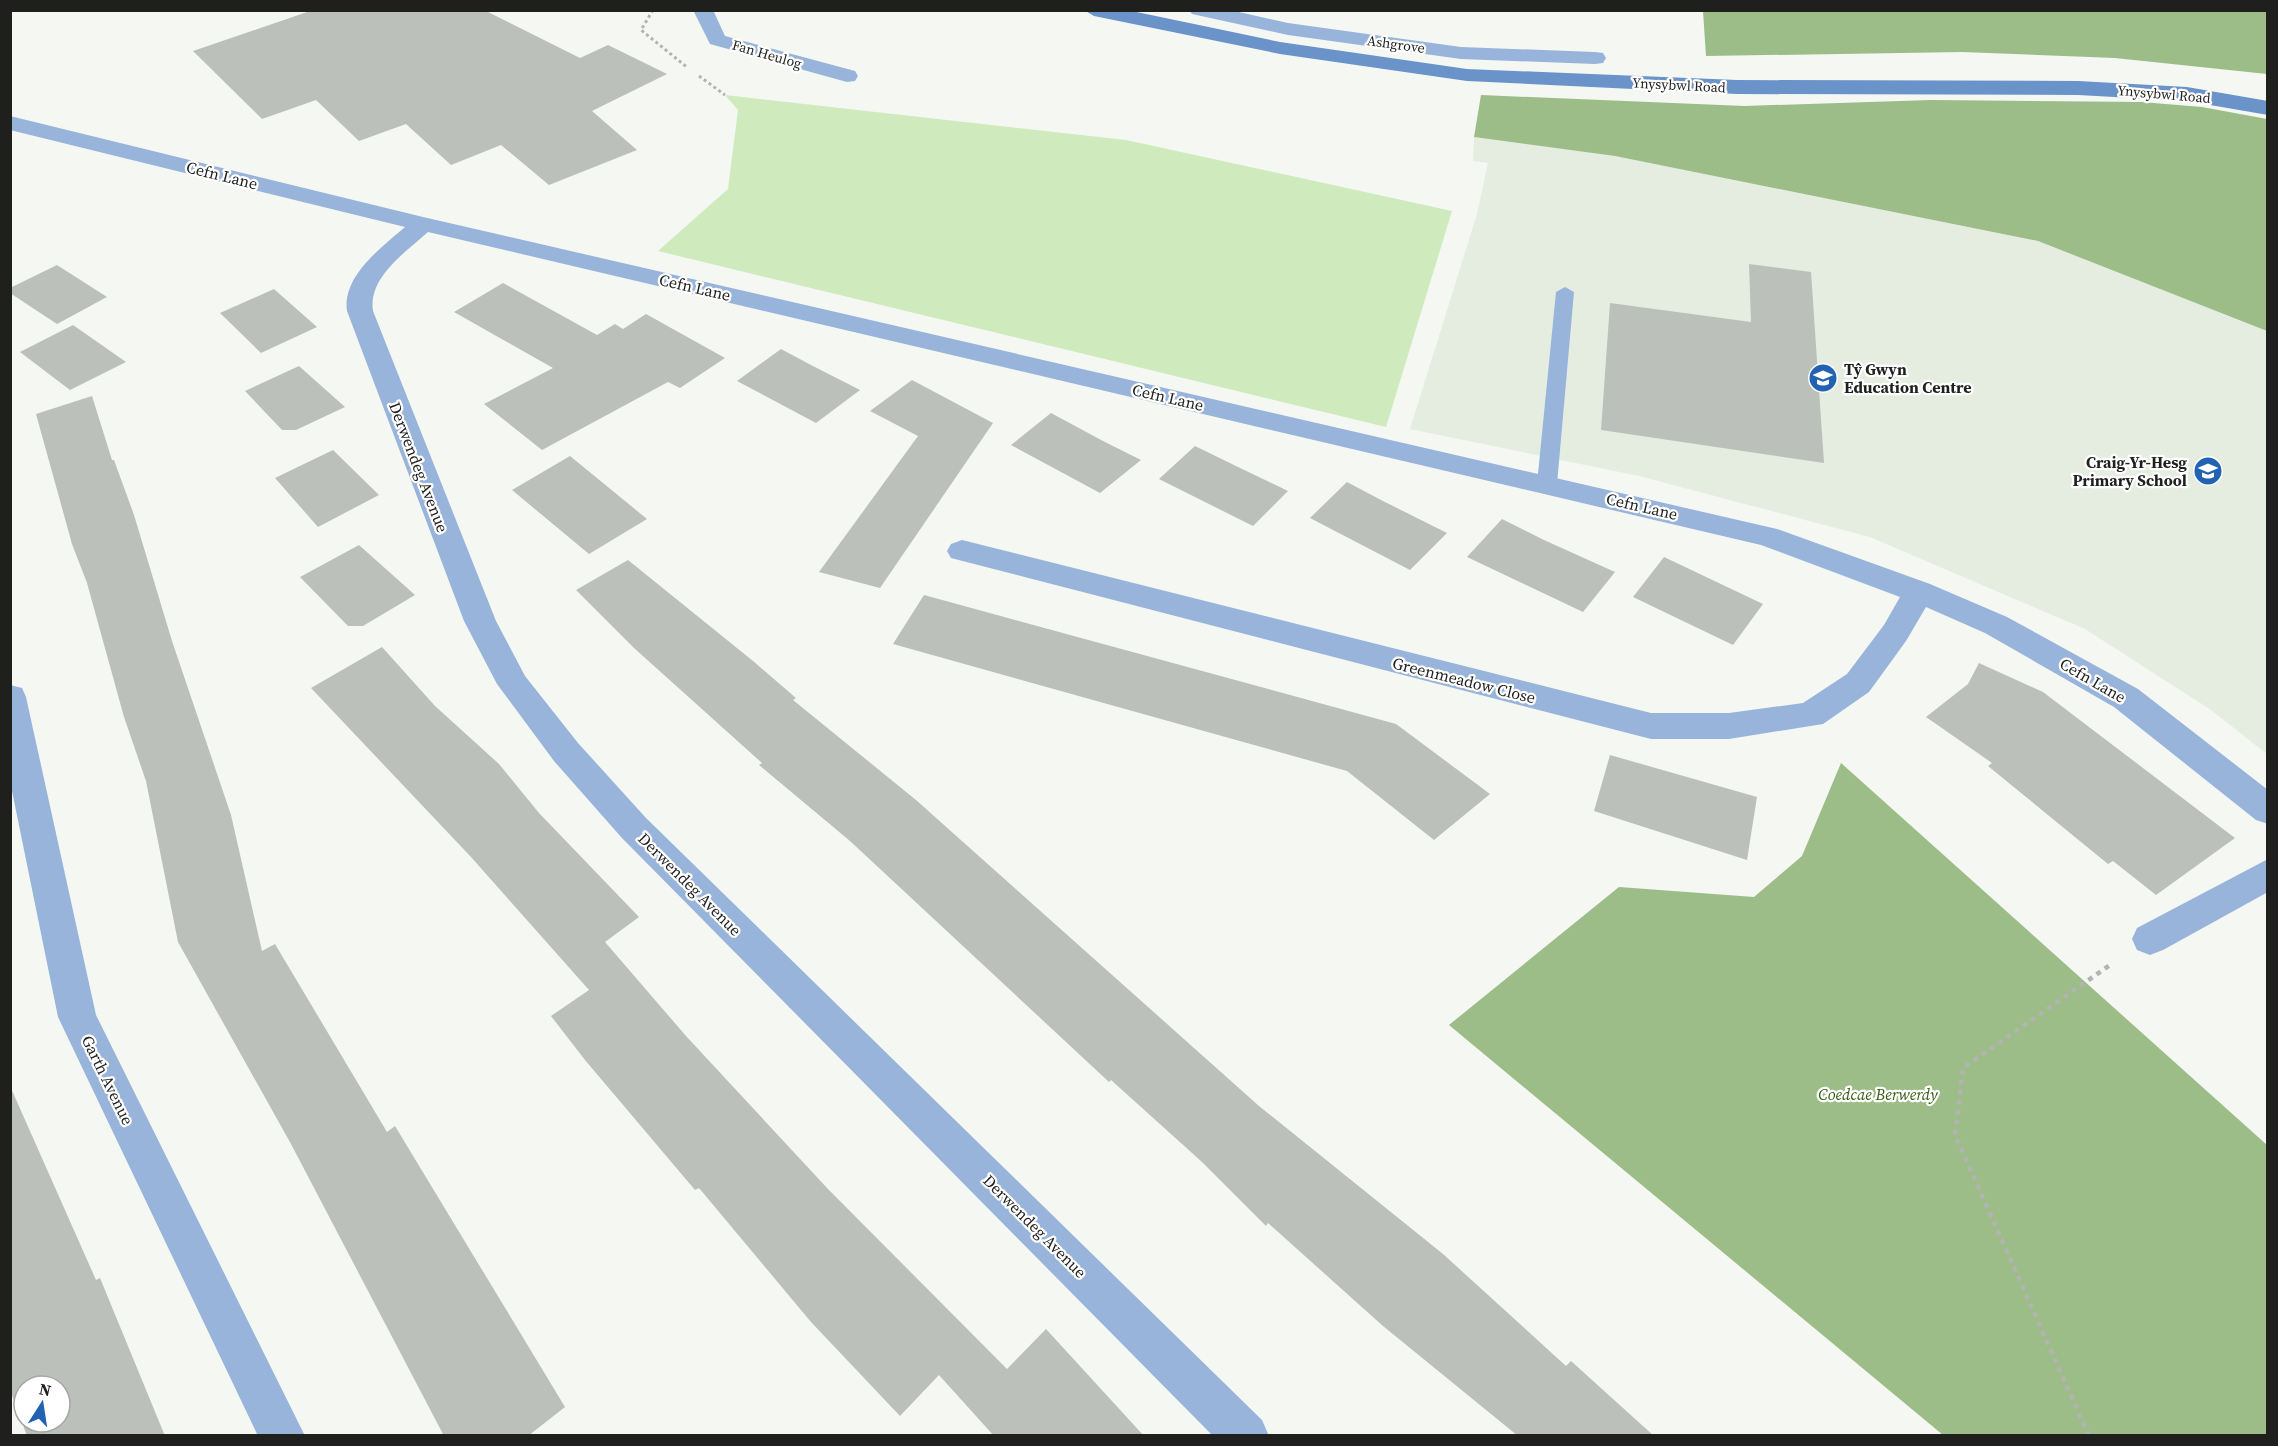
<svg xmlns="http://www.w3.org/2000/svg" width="2278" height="1446" font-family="'Source Serif 4',serif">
	<rect width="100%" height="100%" fill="#f4f7f2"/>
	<!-- built -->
	<path fill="#e5ede1" d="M1474 137 1615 156 2038 241 2267 331V754L2211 710 2085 629 1870 537 1639 476 1410 429 1477 214 1488 163 1473 161Z"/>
	<!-- green -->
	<path fill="#cfebbe" d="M725 95 1126 140 1452 211 1386 427 658 251 728 189 738 110Z"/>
	<!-- forest -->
	<path fill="#9cbc88" d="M1703 11H2267V74L2115 58 1962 52 1706 56Z
		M1481 95 1744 106 1931 100 2141 102 2202 107 2267 119V331L2038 241 1615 156 1474 137Z
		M1841 763 2267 1145V1435H1943L1449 1025 1619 887 1754 897 1802 856Z"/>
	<!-- building -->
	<path fill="#bcc0ba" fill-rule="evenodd" d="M313 10 486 11 580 58 608 45 667 74 592 111 637 150 549 185 501 145 451 165 406 124 359 141 316 100 262 119 193 51Z
		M1749 264 1811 272 1824 463 1601 430 1610 303 1751 322Z
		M57 265 107 297 57 324 10 293V288Z
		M503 283 597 335 615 324 623 329 646 314 725 358 680 388 668 382 542 450 484 404 553 368 454 312Z
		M274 289 317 327 261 353 220 313Z
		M73 325 126 362 70 390 20 352Z
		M781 349 811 365 860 390 816 423 737 381Z
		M299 366 345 407 296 430H282L245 391Z
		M912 380 993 423 880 588 819 572 918 436 870 411Z
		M92 396 112 460H114L134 515 172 641 231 815 262 951 275 944 387 1132 395 1126 565 1407 528 1436H444L291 1144 178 942 146 781 124 717 87 583 72 544 36 414Z
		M1051 413 1103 441 1141 460 1100 493 1011 445Z
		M1195 446 1238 467 1288 491 1253 526 1159 479Z
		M333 450 379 495 318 527 275 478Z
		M570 456 647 519 589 554 512 490Z
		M1347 482 1381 500 1447 533 1410 570 1310 518Z
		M1502 519 1544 540 1615 572 1583 612 1467 557Z
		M359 545 415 595 363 626H348L300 577Z
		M1664 557 1763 604 1733 645 1633 597Z
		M628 560 753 661 796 698 793 700 916 800 1259 1106 1443 1254 1566 1366 1571 1361 1654 1436H1518L1383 1326 1268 1223 1266 1226 1202 1162 1111 1080 1109 1082 850 841 759 765 762 763 634 648 576 590Z
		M924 595 1396 724 1490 794 1434 840 1347 771 893 644Z
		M382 647 435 706 499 764 539 813 639 917 605 942 686 1036 828 1189 1007 1369 1046 1329 1144 1436H994L939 1375 900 1416 811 1322 699 1188 695 1190 585 1060 551 1016 589 990 471 857 311 688Z
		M1979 663 2043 692 2235 838 2156 895 2113 861 2108 864 1988 766 1992 763 1926 717 1968 684Z
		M1610 755 1757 797 1747 860 1594 811Z
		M10 1086 96 1280 100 1278 165 1436H27L10 1390ZM24 1386H60V1422H24Z"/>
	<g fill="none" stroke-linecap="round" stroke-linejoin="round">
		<!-- path-far1 -->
		<path stroke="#b2b4b0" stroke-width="3" stroke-dasharray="3 3" stroke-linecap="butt" d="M653 10 641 30 688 68
			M699 76 725 95"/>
		<!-- path -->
		<path stroke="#b2b4b0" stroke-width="4.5" stroke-dasharray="5 5" stroke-linecap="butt" d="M2089 1436 1955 1135 1963 1068 2110 965"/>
		<!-- service -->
		<path fill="#98b4da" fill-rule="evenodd" d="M1565 287 1574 292 1557 484 1554 489H1540L1537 484 1556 292Z"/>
		<!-- minor -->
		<path fill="#98b4da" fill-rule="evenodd" d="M693 10H713L725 36 855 71 858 76 855 81 847 82 710 44Z
			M1189 10H1230L1288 23 1461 47 1595 52 1603 53 1606 58 1603 63 1595 64 1461 59 1288 35 1192 14Z
			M10 116 423 217 1777 529 1930 584 2007 617 2138 689 2268 790V824L2256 820 2114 707 1985 633 1926 607 1906 641 1869 692 1823 724 1729 739H1651L951 558 947 551 951 544 962 540 1651 713H1729L1803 703 1847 674 1884 625 1900 597 1761 545 428 232C406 252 368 277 373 311L496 621 525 676 578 743 646 818 1262 1420 1269 1436H1213L622 838 554 761 497 684 464 621 347 311C342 276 382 247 405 227L10 130Z
			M10 685 22 688 26 697 96 1015 305 1436H258L58 1017 10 781Z
			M2268 859V892L2163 950 2150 955 2137 950 2132 939 2137 928Z"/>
		<!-- secondary -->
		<path fill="#6a93ca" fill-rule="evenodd" d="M1084 10H1127L1280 42 1467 69 1737 80 2078 81 2187 87 2268 101V115L2187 101 2078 95 1737 94 1467 81 1280 54 1094 16Z"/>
	</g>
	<!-- icons -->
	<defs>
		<g id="school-disc" transform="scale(1.5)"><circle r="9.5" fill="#2162b2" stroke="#fff"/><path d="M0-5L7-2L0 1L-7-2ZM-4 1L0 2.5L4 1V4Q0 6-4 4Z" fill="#fff"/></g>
	</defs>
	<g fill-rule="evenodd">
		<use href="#school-disc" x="1823" y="378"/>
		<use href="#school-disc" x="2208" y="471"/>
	</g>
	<g text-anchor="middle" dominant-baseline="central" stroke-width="4.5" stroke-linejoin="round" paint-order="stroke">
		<!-- far-street labels -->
		<g font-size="14" fill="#1f201e" stroke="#fff">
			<text transform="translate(1396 44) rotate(8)">Ashgrove</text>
			<text transform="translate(767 54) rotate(16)">Fan Heulog</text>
			<text transform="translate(1679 85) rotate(3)">Ynysybwl Road</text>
			<text transform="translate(2164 94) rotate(5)">Ynysybwl Road</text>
		</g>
		<!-- street labels -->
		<g font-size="16" fill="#1f201e" stroke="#fff">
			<text transform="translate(222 175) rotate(14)">Cefn Lane</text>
			<text transform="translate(695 287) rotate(13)">Cefn Lane</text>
			<text transform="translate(1168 397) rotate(13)">Cefn Lane</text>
			<text transform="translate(419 467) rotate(69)">Derwendeg Avenue</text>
			<text transform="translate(1642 506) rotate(13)">Cefn Lane</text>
			<text transform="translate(1464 680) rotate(14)">Greenmeadow Close</text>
			<text transform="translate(2093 680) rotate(30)">Cefn Lane</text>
			<text transform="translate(690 884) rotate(45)">Derwendeg Avenue</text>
			<text transform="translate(108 1080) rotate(64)">Garth Avenue</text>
			<text transform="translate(1035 1226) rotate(45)">Derwendeg Avenue</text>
		</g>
		<!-- poi labels -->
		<g font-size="16" font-weight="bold" fill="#1f201e" stroke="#fff" text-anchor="start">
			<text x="1844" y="369">Tŷ Gwyn<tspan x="1844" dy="18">Education Centre</tspan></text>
			<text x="2187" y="462" text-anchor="end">Craig-Yr-Hesg<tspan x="2187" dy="18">Primary School</tspan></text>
		</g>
		<!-- park labels -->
		<g font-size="16" font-style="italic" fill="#375e15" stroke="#fff">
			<text x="1878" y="1094">Coedcae Berwerdy</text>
		</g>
	</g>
	<!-- border -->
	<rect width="2278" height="1446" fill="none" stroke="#1f201e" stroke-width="24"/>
	<!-- north arrow -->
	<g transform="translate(42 1404) rotate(12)"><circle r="28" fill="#ffffff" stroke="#a5a6a5" stroke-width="1.5"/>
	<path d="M0-4.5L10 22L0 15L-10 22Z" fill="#2162b2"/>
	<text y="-9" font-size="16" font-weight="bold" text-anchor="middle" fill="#1f201e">N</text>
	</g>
</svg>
